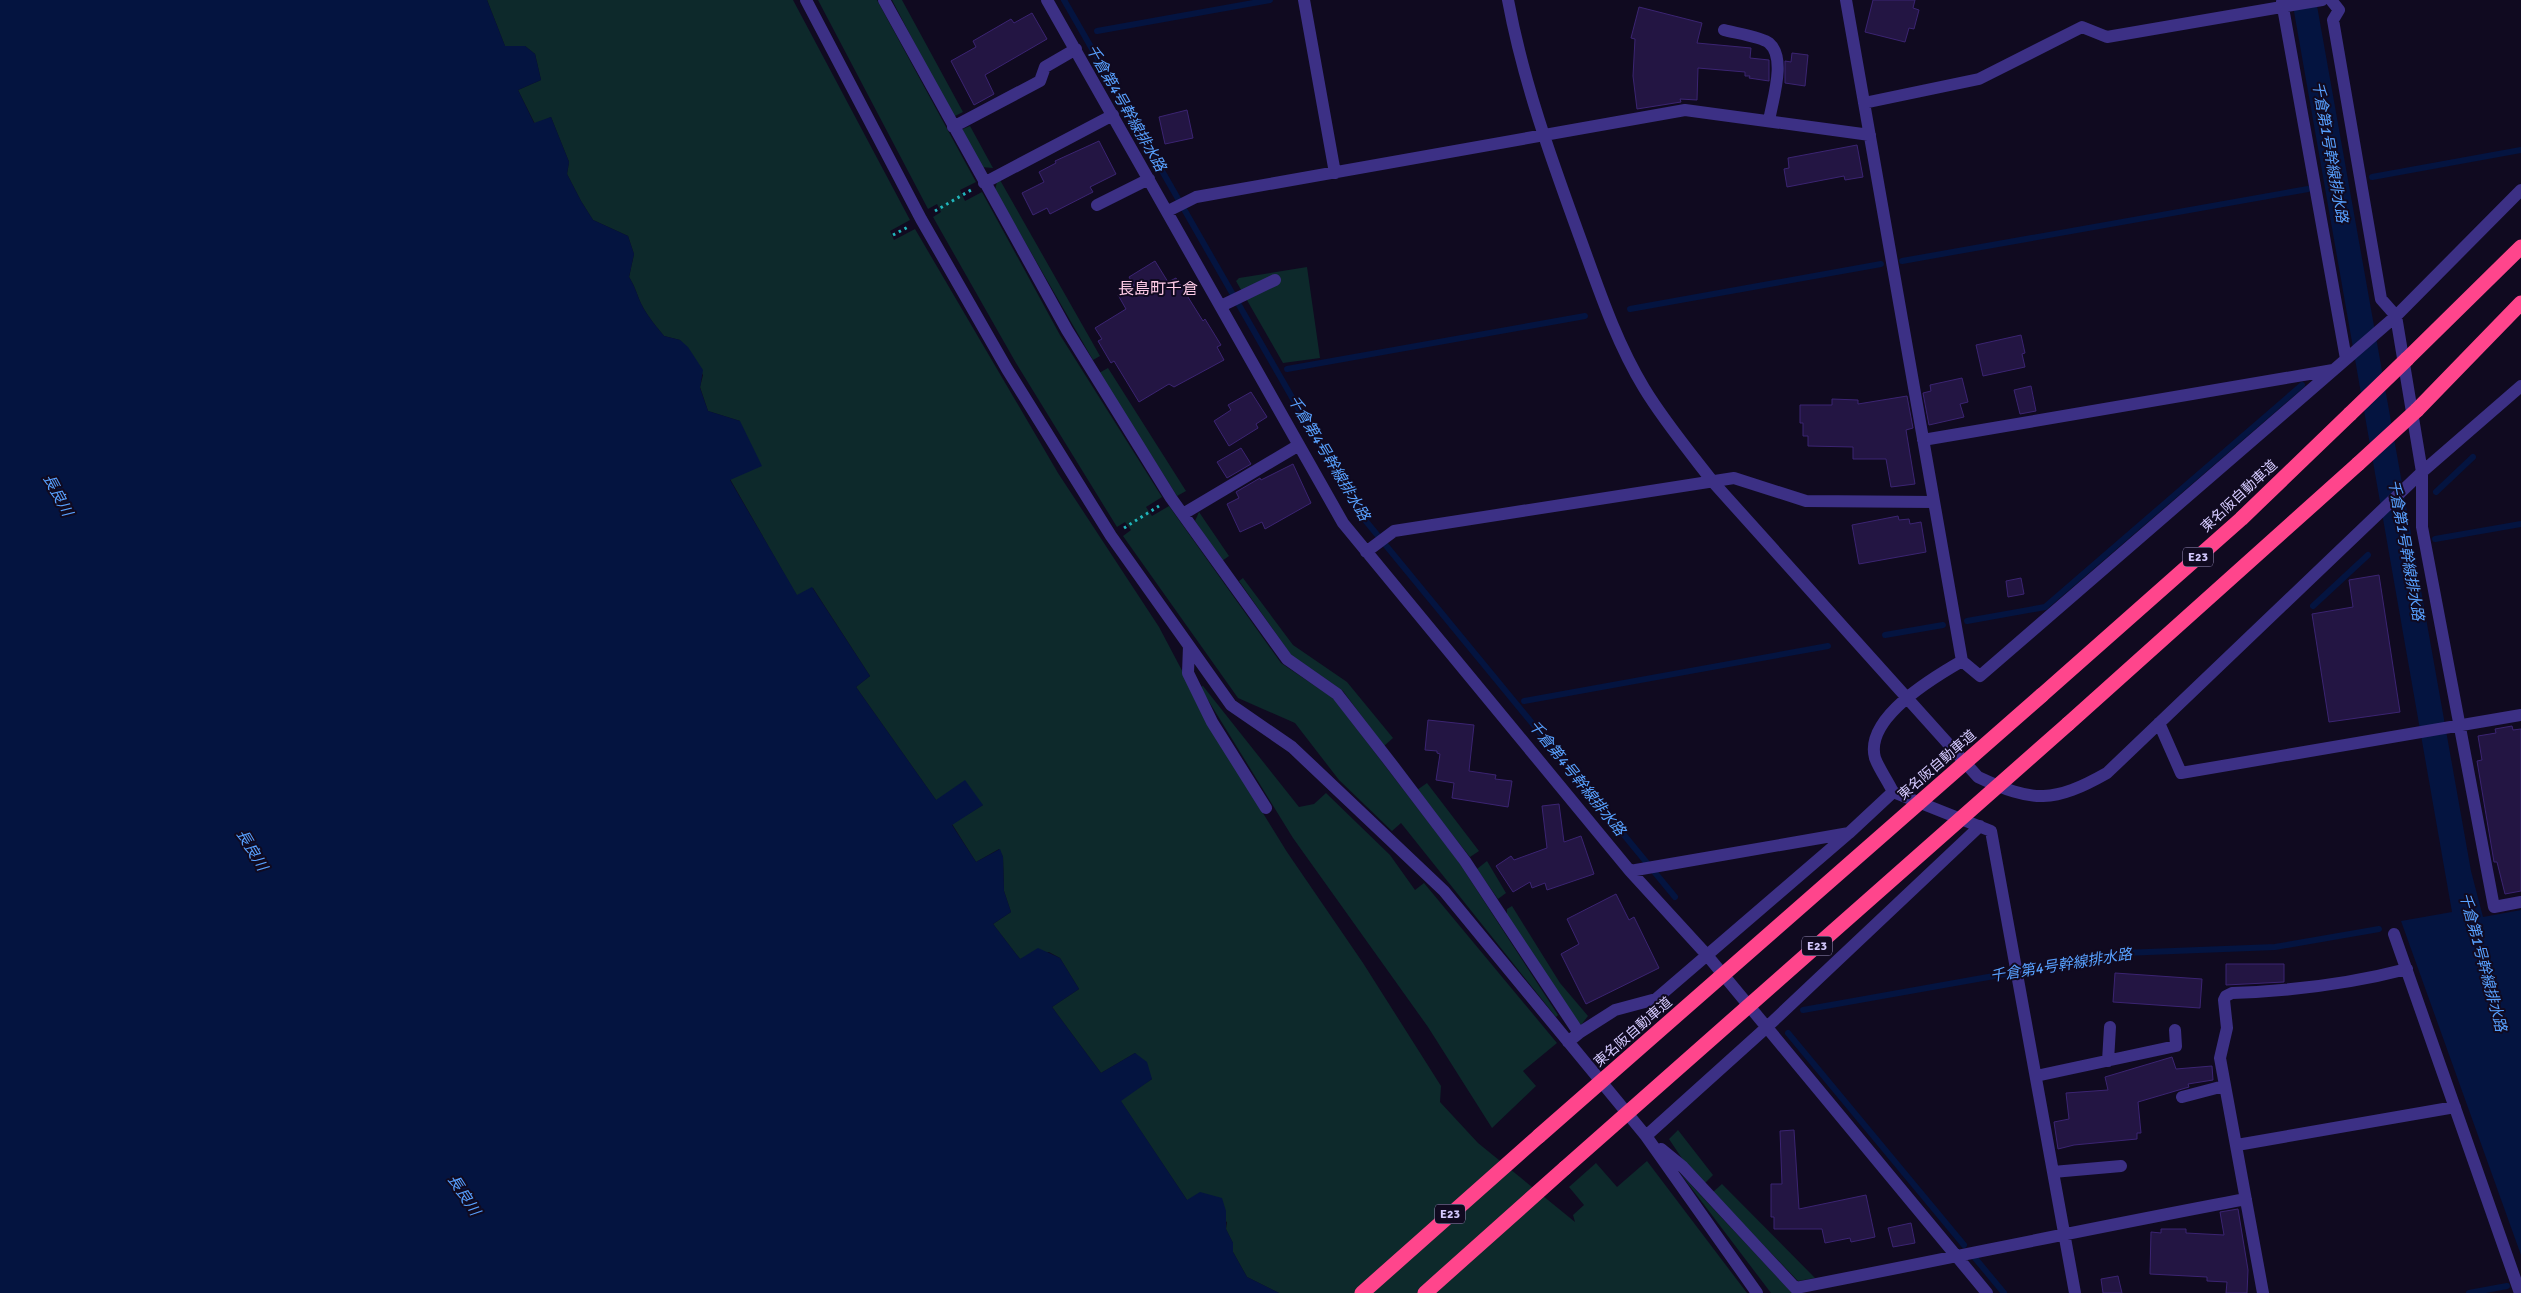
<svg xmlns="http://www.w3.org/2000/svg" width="2521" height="1293" font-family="Signika,'Noto Sans JP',sans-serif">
	<rect width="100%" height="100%" fill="#100a20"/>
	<!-- green -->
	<path fill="#0d292b" d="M487 0H793L910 220 890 231 894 240 915 229 1058 473 1159 627 1224 750 1287 852 1363 963 1441 1086 1440 1102 1478 1143 1575 1222 1573 1215 1584 1205 1569 1187 1596 1163 1617 1187 1647 1161 1747 1293H1279L1247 1277 1233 1252V1243L1226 1229 1227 1222 1187 1200 1120 1100 1152 1079 1135 1053 1101 1073 1052 1007 1079 989 1060 958 1049 952 1020 959 993 924 1011 912 1004 891 1003 857 999 849 976 862 952 824 983 805 936 800 856 687 870 676 813 588 797 596 730 479 740 421 708 411 700 387 703 375 680 340 664 336C655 325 644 312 639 299 636 291 634 285 629 277L634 254 628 236 593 220 581 201 567 174 569 162 551 117 535 124 518 90 541 80 535 54 525 46H505Z
		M818 0H877L976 182 960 190 965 201 982 192 1060 335 1162 497 1146 507 1152 516 1169 506 1281 663 1333 698 1458 861 1558 1015 1556 1017 1401 823 1392 831 1339 780 1295 723 1238 698 1123 536 1131 530 1125 522 1117 527 1016 363 933 217 941 212 937 204 928 209Z
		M892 0H902L963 112 953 117Z
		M970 126 993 168 981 167 963 132V129Z
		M1000 180 1100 356 1093 360 995 190 997 182Z
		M1307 267 1320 358 1283 363 1236 281 1239 278Z
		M1108 368 1186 491 1177 496 1099 373Z
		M1199 512 1229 556 1222 561 1195 521Z
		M1243 578 1293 645 1347 682 1393 738 1384 746 1343 691 1291 655 1239 581Z
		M1203 686 1299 807 1314 804 1326 793 1390 855 1415 890 1424 883 1557 1043 1523 1071 1536 1086 1492 1128 1428 1027 1293 838 1200 687Z
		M1427 783 1479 851 1470 857 1417 790Z
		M1487 861 1506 893 1498 899 1477 869Z
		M1512 906 1560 983 1588 1016 1581 1025 1572 1016 1507 915V909Z
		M1678 1130 1713 1175 1705 1183 1685 1163 1669 1139Z
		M1680 1173 1792 1293H1771Z
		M1722 1184 1815 1278 1798 1281 1713 1192Z"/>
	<!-- water -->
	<path fill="#041440" d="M0 0H487L505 46H525L535 54 541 80 518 90 534 123 551 117 569 162 567 174 581 201 593 220 628 236 634 254 629 277C634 285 636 291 639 299 644 312 655 325 664 336L680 340 688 347 703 370 700 388 708 411 740 421 762 466 730 480 797 595 812 587 870 676 856 687 936 800 965 780 983 805 952 825 976 862 1000 849 1003 857 1004 891 1011 912 993 924 1020 959 1038 948 1060 958 1079 989 1052 1007 1101 1073 1135 1053 1147 1062 1152 1079 1121 1101 1187 1200 1200 1192 1222 1198 1226 1211V1229L1233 1243V1252L1247 1277 1279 1293H0Z
		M2292 0H2316L2471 871 2483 917 2521 910V1255L2401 921 2452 912Z"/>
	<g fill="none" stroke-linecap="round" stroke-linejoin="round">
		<!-- stream -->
		<path stroke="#041440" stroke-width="6" d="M1064 0 1356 509 1675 897
			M1097 31 1270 0
			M2372 177 2521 150
			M1902 261 2308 189
			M1630 309 1881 264
			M1287 369 1585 316
			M2436 492 2473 457
			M2435 539 2521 524
			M2313 606 2368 555
			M1967 621 2045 607 2302 385
			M1885 635 1943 625
			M1524 701 1828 646
			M1803 1010 2123 953 2275 947 2379 929
			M1788 1033 1964 1245
			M1975 1258 2004 1293
			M2469 1293 2507 1286"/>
	</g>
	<!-- building -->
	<path fill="#231543" stroke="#3b2472" d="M1873 0H1915L1913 8 1919 10 1914 29 1909 28 1905 42 1865 32Z
		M1639 7 1702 23 1697 43 1751 48 1750 58 1769 60V81L1749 78 1750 76H1745V72L1698 68 1697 100 1680 99 1681 102 1637 109 1633 76 1635 39 1631 38Z
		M1032 13 1047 39 985 75 994 94 974 105 951 61 976 47 973 41 1011 19 1014 23Z
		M1792 53 1808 55 1805 86 1785 83V61L1791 62Z
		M1187 110 1193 138 1165 144 1159 117Z
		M1099 141 1116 174 1090 187 1093 192 1050 214 1047 208 1033 215 1022 193 1044 182 1039 172 1056 163 1055 161Z
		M1857 145 1863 177 1845 180 1844 176 1787 187 1784 169 1789 168 1788 158Z
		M1155 261 1168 282 1176 278 1203 321 1205 319 1221 345 1217 347 1224 360 1174 387 1169 384 1139 402 1114 361 1111 363 1098 341 1102 339 1095 328 1126 309 1118 295 1134 286 1129 277Z
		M2021 335 2025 353 2022 354 2025 367 1983 376 1976 345Z
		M1962 378 1968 402 1960 404 1964 417 1929 425 1923 393 1931 391 1930 385Z
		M2031 386 2036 411 2020 414 2014 390Z
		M1251 392 1267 417 1256 424 1258 428 1229 446 1214 421 1231 410 1228 405Z
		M1907 396 1913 428 1906 430 1915 484 1891 487 1886 459H1853V447L1808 446V436H1803V423H1800V405H1832V399L1858 400V404Z
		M1241 448 1251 464 1227 478 1217 462Z
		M1293 464 1311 503 1265 529 1262 522 1240 532 1227 504 1239 498 1236 492 1260 478 1261 480Z
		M1898 516 1899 520 1909 519 1910 524 1921 522 1926 552 1859 564 1852 525Z
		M2379 575 2400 712 2329 722 2312 614 2353 607 2349 580Z
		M2021 578 2024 594 2008 597 2006 581Z
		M1428 720 1474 725 1469 771 1496 775 1495 779 1512 781 1508 807 1452 798 1454 783 1436 780 1440 754 1437 753V751L1425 750Z
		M2512 726 2513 730 2521 729V891L2505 894 2497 862H2494L2477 761 2482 760 2478 736 2496 733 2495 729Z
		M1559 804 1564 842 1581 836 1594 874 1547 890 1545 883 1532 888 1530 882 1513 892 1496 866 1511 856 1514 860 1547 848 1542 806Z
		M1616 894 1629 920 1634 917 1659 968 1586 1004 1561 954 1579 944 1567 919Z
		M2226 964H2284V982L2226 985Z
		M2115 973 2202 979 2200 1008 2113 1002Z
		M2172 1057 2176 1069 2212 1066 2213 1080 2188 1084 2189 1087 2138 1102 2141 1133H2137V1139L2074 1145 2058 1149 2054 1122 2069 1119 2066 1093 2108 1090 2105 1077Z
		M1794 1130 1799 1209 1866 1195 1875 1237 1851 1242 1850 1238 1825 1243 1822 1229H1774V1217H1771V1184H1782L1780 1131Z
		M2238 1209 2248 1270 2247 1293H2226L2227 1282 2207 1281V1277L2150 1274 2151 1232 2161 1233V1229H2186V1233L2224 1235 2220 1212Z
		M1911 1223 1915 1243 1893 1247 1888 1228Z
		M2118 1276 2122 1293H2103L2101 1279Z"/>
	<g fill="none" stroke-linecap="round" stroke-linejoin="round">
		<!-- path -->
		<path stroke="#21b6bc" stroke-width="3" stroke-dasharray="2.5 4" stroke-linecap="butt" d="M935 211 971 190
			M893 235 908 227
			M1124 528 1159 506"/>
		<!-- minor -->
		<path stroke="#3c3085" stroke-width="12" d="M806 0 921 219 1007 369 1111 536 1231 705 1292 747 1444 891 1646 1136 1757 1293
			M884 0 1067 330 1171 498 1287 659 1337 694 1393 766 1465 861 1579 1033 1568 1042
			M1047 0 1343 523 1630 871 1706 954 1987 1293
			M1304 0 1335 173
			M1508 0C1523 81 1551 158 1579 235 1598 287 1615 340 1644 388 1664 421 1689 451 1713 482L1978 777C2033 803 2054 803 2107 773L2422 472 2521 386
			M1846 0 1962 661 1980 676 2396 316 2521 190
			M2331 0 2339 10 2333 20 2381 299 2396 316 2422 472V527L2494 907 2521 902
			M2282 2 2346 359
			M1724 30C1735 33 1762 37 1769 43 1787 58 1772 101 1769 121
			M1864 103 1979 79 2082 27 2107 37 2322 0
			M953 127 1040 81 1045 67 1076 49
			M984 183 1113 115
			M1097 205 1149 179
			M1168 211 1196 197 1685 110 1870 135
			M1221 306 1275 280
			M1923 440 2333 370
			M1183 514 1299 445
			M1366 552 1394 531 1734 478 1806 501 1934 502
			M1189 646 1188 673 1212 722 1266 808
			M2159 723 2181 773 2521 715
			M1893 792 1991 831 2075 1293
			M1630 871 1849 833 1893 792C1888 781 1879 769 1875 758 1864 718 1934 677 1962 661
			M2394 934 2520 1293
			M1579 1033 1615 1010 1656 999 1849 833
			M2108 1061 2110 1027
			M2036 1076 2176 1046 2175 1030
			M2182 1097 2224 1086
			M1646 1136 1767 1027 1980 826
			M2237 1145 2455 1107
			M1661 1149 1683 1167 1800 1293
			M2053 1172 2121 1166
			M1796 1288C1946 1259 2096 1227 2246 1199
			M2263 1293 2220 1058 2227 1028 2224 1000 2226 996 2232 993C2291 991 2349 984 2407 969"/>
		<!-- highway -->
		<path stroke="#ff458c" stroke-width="15" d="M2407 359 2521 247
			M2417 410 2521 303
			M2042 695 2241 519 2350 414
			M2068 724 2358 464
			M1362 1293 1539 1136
			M1425 1293 1565 1168"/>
		<!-- highway-bridge -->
		<path stroke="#ff458c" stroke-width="15" d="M2350 414 2407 359
			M2358 464 2417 410
			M1539 1136 2042 695
			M1565 1168 2068 724"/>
	</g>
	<g text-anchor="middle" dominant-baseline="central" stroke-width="4" stroke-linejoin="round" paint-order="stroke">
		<!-- shield labels -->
		<g fill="#100a20" stroke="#9a90bc" stroke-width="1">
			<rect x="2183" y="547.5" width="30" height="19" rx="4"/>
			<rect x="1802" y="936.5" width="30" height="19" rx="4"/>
			<rect x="1435" y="1204.5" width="30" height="19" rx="4"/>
		</g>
		<g font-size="12" font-weight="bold" fill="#d5caff">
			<text x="2198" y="557">E23</text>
			<text x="1817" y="946">E23</text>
			<text x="1450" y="1214">E23</text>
		</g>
		<!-- street labels -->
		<g font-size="14" fill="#d5caff" stroke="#100a20">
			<text transform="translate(2239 496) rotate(-43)">東名阪自動車道</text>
			<text transform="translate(1937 765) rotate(-41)">東名阪自動車道</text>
			<text transform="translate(1633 1032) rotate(-41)">東名阪自動車道</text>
		</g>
		<!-- water labels -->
		<g font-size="15" font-style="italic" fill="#58a1ff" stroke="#100a20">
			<text transform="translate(1126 108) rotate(60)">千倉第4号幹線排水路</text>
			<text transform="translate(2330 152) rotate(80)">千倉第1号幹線排水路</text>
			<text transform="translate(1329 458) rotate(59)">千倉第4号幹線排水路</text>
			<text transform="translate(58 495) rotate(62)">長良川</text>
			<text transform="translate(2406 550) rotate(80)">千倉第1号幹線排水路</text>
			<text transform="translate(1577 778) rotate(51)">千倉第4号幹線排水路</text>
			<text transform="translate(252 850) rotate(59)">長良川</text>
			<text transform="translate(2483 962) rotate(75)">千倉第1号幹線排水路</text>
			<text transform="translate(2061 965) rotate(-9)">千倉第4号幹線排水路</text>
			<text transform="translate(464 1195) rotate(57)">長良川</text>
		</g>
		<!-- quarter labels -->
		<g font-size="16" fill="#ffcce7" stroke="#100a20">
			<text x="1158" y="289">長島町千倉</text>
		</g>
	</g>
</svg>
